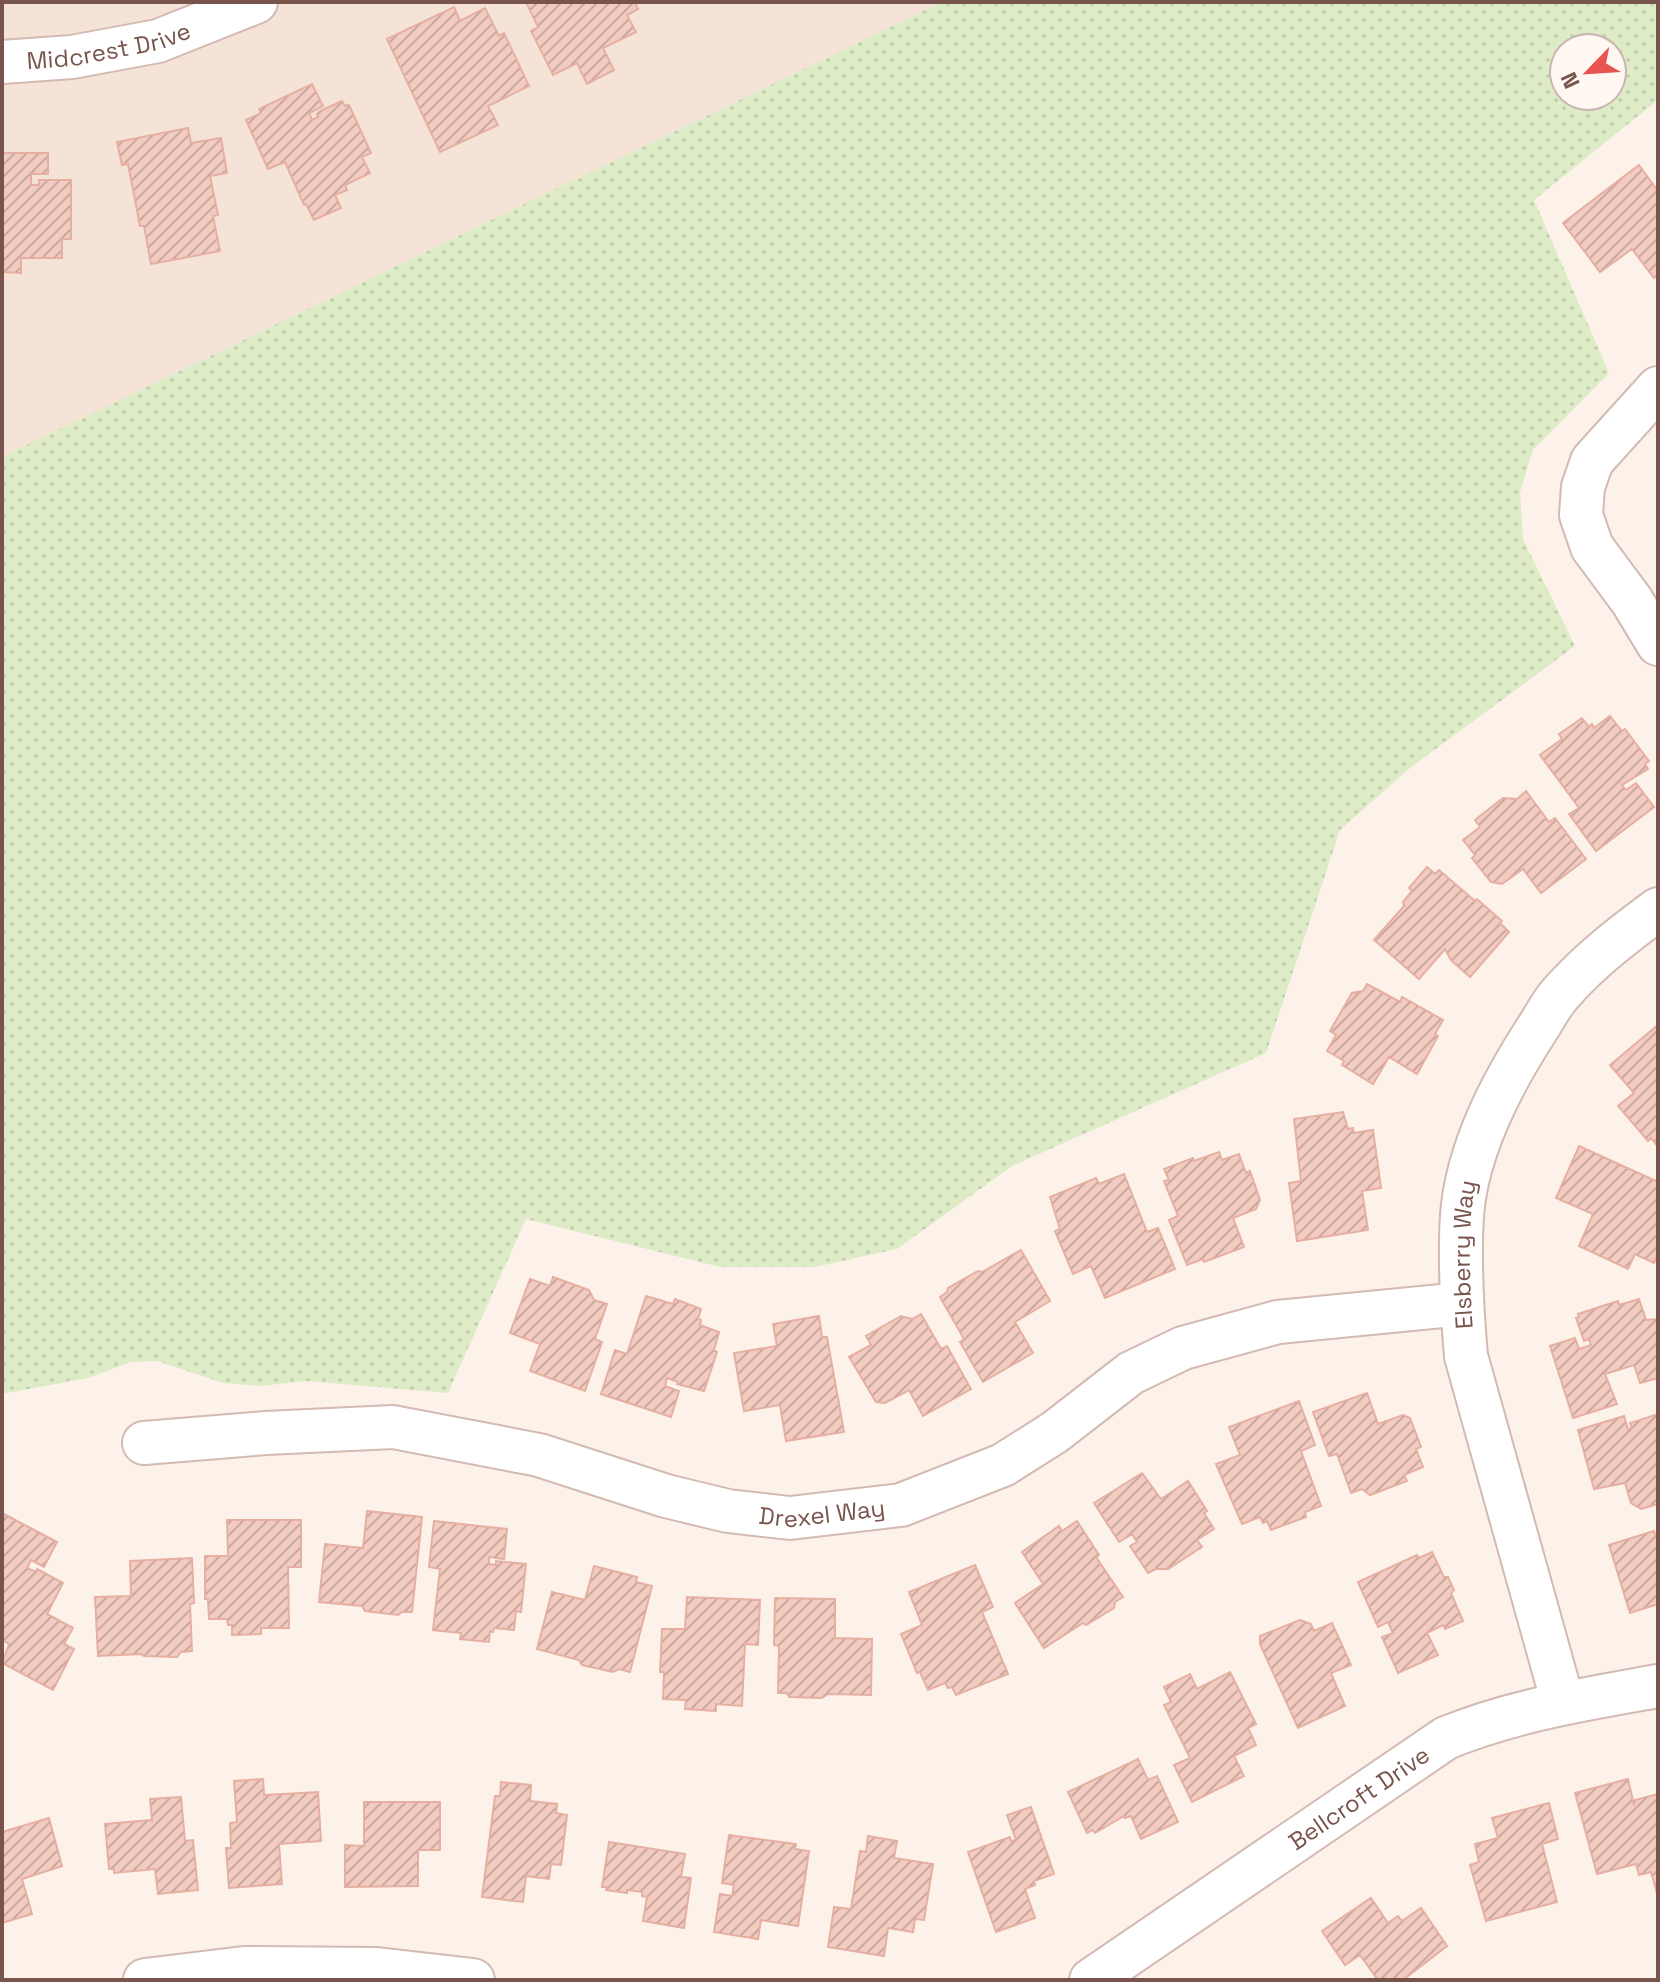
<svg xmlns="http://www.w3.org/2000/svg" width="1660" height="1982" font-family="'Space Grotesk',sans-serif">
	<defs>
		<pattern id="green-dots" width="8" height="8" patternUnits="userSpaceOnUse" patternTransform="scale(2)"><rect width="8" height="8" fill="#ddecc7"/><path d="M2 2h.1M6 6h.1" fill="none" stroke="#c1ccad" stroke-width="1.8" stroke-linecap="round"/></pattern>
		<pattern id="building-hatch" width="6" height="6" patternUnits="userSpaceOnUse" patternTransform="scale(2)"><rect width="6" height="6" fill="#f3ccc1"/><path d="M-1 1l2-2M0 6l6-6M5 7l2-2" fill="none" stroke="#caa89f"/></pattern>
	</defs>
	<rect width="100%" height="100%" fill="#fdf2ea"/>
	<!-- residential -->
	<path fill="#f5e3d8" d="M2 2H942L2 457Z"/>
	<!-- green -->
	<path fill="url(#green-dots)" fill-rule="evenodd" d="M942 2H1658V100L1534 200 1609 373 1533 450 1520 492 1523 539 1575 646 1410 768 1340 830 1266 1053 1012 1166 897 1249 815 1267H720L526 1219 448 1393 306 1381 261 1386 223 1383 157 1361 131 1362 88 1378 2 1394V457ZM1564 48H1612V96H1564Z"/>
	<!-- building -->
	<path fill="url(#building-hatch)" stroke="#e6afa1" stroke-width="2" d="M526 2H635L638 9 627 15 636 32 603 48 614 70 587 84 577 63 553 75 531 31 538 27Z
		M454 7 460 21 485 8 499 36 504 33 529 86 488 106 498 125 440 152 387 39Z
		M312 84 323 106 309 113 312 120 318 117 317 114 320 111 342 101 345 106 349 105 371 153 362 157 370 173 345 185 347 190 335 195 341 208 314 220 306 204 304 205 285 162 268 169 246 120 261 113 259 109Z
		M188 128 191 143 221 138 227 173 210 176 218 215 213 216 220 251 151 264 144 226H140L128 164 122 165 117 142Z
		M2 153H48V174H31V185H39V180H71V239H62V258H21V273L2 272Z
		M1639 165 1658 191V275L1654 278 1632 249 1600 272 1563 223Z
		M1610 716 1622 731 1625 729 1649 761 1645 764 1648 769 1622 785 1626 790 1636 783 1654 807 1596 851 1569 814 1579 808 1540 755 1562 739 1559 734 1582 718 1589 727 1592 724 1594 728Z
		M1526 791 1549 822 1555 818 1586 859 1541 893 1523 869 1502 884 1491 882 1472 858 1475 855 1463 840 1480 827 1475 820 1503 798 1517 799Z
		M1427 867 1435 874 1439 870 1475 901 1477 899 1502 921 1500 923 1509 932 1470 977 1451 960 1445 949 1419 979 1374 940 1404 906 1403 902 1412 891 1409 888Z
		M1367 984 1400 1002 1402 997 1443 1020 1435 1034 1438 1036 1417 1074 1389 1057 1373 1084 1342 1065 1344 1061 1327 1051 1336 1035 1330 1031 1352 993 1363 991Z
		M1658 1025V1147L1651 1138 1648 1141 1618 1106 1634 1093 1610 1065Z
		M1343 1112 1348 1129 1353 1128 1354 1133 1373 1130 1381 1188 1362 1191 1368 1230 1297 1241 1289 1183 1301 1181 1294 1119Z
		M1579 1146 1658 1182V1254L1654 1263 1635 1254 1628 1269 1579 1246 1593 1214 1556 1198Z
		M1219 1152 1222 1160 1239 1154 1246 1173 1250 1171 1260 1200 1256 1209 1233 1218 1244 1247 1204 1262 1203 1259 1187 1265 1169 1220 1178 1216 1164 1181 1169 1180 1164 1169 1193 1158 1194 1161Z
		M1124 1174 1147 1232 1158 1228 1175 1269 1105 1298 1091 1266 1073 1274 1055 1231 1060 1229 1050 1197 1096 1178 1099 1184Z
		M1021 1250 1050 1301 1015 1322 1033 1353 983 1382 960 1342 964 1339 940 1297 947 1292 948 1288 978 1271 982 1272Z
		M553 1277 589 1290 594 1300 607 1304 595 1339 602 1342 585 1391 530 1371 540 1344 510 1333 530 1279 550 1286Z
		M646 1296 673 1304 675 1299 701 1309 698 1319 701 1320 700 1325 719 1332 714 1350 717 1352 704 1391 677 1384 678 1382 667 1378 665 1386 679 1391 671 1417 601 1394 615 1350 627 1354Z
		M1639 1299 1646 1320 1658 1319V1378L1640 1383 1634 1365 1605 1374 1617 1404 1573 1418 1550 1346 1575 1338 1579 1349 1591 1345 1589 1339 1584 1341 1576 1318 1579 1317 1578 1314 1618 1301 1619 1305Z
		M921 1314 941 1349 947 1346 971 1389 923 1416 909 1390 885 1403 876 1402 849 1357 871 1345 866 1336 901 1316 912 1319Z
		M819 1316 822 1337H827L844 1432 786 1441 780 1405 744 1411 734 1353 777 1346 773 1324Z
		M1367 1393 1378 1424 1403 1415 1410 1418 1421 1447 1416 1449 1423 1467 1404 1475 1407 1481 1370 1495 1362 1489 1351 1493 1337 1454 1329 1456 1313 1412Z
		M1299 1401 1315 1445 1301 1451 1321 1506 1305 1512 1306 1517 1271 1530 1267 1521 1263 1523 1260 1517 1242 1524 1216 1464 1240 1455 1229 1427Z
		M1658 1414V1504L1641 1509 1631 1503 1625 1483 1594 1489 1578 1430 1624 1416 1628 1429 1632 1428 1630 1423Z
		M1142 1473 1161 1499 1188 1481 1207 1511 1204 1513 1214 1529 1197 1540 1202 1547 1168 1569H1156L1148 1573 1130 1546 1137 1542 1132 1534 1119 1542 1094 1503Z
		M367 1511 422 1517 412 1612H402L398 1615 365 1611 362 1606 319 1602 325 1544 363 1548Z
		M2 1513 57 1542 44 1567 31 1560 27 1568 36 1572 37 1569 63 1583 47 1614 73 1628 64 1644 74 1649 53 1690 2 1663 9 1644 2 1640Z
		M227 1520H301V1567H288L289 1628H261V1634L232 1635V1625H228L227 1619H209L208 1599H205V1556H228Z
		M434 1521 507 1529 504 1559 489 1557V1564L496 1565V1561L526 1564 521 1612 516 1611 514 1630 494 1628 493 1632 490 1631 489 1642 460 1639 461 1633 433 1630 440 1569 429 1567Z
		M1077 1521 1099 1555 1096 1557 1123 1597 1115 1602 1114 1608 1086 1625 1083 1623 1044 1648 1015 1603 1043 1584 1022 1552 1059 1526 1062 1531Z
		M1654 1531 1658 1543V1604L1630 1613 1609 1545Z
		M1432 1552 1444 1577H1448L1454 1590 1451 1593 1463 1621 1445 1629 1443 1625 1427 1633 1438 1655 1398 1673 1382 1637 1393 1633 1388 1622 1378 1627 1358 1582 1417 1555 1419 1558Z
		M192 1558 194 1603 190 1604 192 1651 181 1652 177 1657 144 1656 141 1654 98 1656 95 1597 131 1596 130 1561Z
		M975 1565 993 1607 982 1612 1008 1674 956 1695 952 1687 948 1688 945 1683 928 1690 920 1672 917 1673 901 1634 922 1625 909 1592Z
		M594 1566 637 1577 636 1582 652 1586 630 1672 619 1669 613 1672 582 1665 579 1660 537 1649 552 1592 585 1600Z
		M687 1597 760 1600 758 1645 745 1644 742 1706 716 1704V1711L685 1709 686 1700 663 1699 664 1672H660L662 1629H685Z
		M775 1598 835 1599V1638L872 1639 871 1695 828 1694 822 1698 789 1697 787 1693H778L779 1646 774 1645Z
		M1300 1620 1311 1624 1314 1631 1332 1623 1351 1665 1331 1673 1345 1706 1298 1728 1260 1644V1636Z
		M1230 1672 1256 1724 1248 1728 1256 1745 1234 1756 1244 1776 1192 1802 1174 1765 1190 1758 1164 1705 1171 1702 1164 1687 1190 1674 1197 1689Z
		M1138 1759 1148 1780 1157 1776 1178 1822 1141 1839 1131 1816 1125 1818 1124 1816 1095 1833 1093 1830 1087 1833 1068 1792Z
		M263 1779 264 1795 318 1792 321 1841 279 1844 282 1884 229 1888 226 1848H231L230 1823 237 1822 234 1781Z
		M1628 1779 1634 1805 1635 1800 1658 1794V1897L1651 1872 1639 1875 1636 1864 1597 1874 1575 1793Z
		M501 1782 531 1785 530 1801 557 1804 556 1813 567 1815 561 1865 551 1864 549 1879 526 1876 523 1902 482 1897 495 1796H500Z
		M181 1797 185 1841 193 1840 198 1890 158 1894 155 1869 114 1873V1869H109L105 1824 152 1820 150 1799Z
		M364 1802H440V1850H418V1886L345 1887V1845L364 1846Z
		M1549 1803 1558 1839 1542 1844 1557 1902 1486 1921 1470 1865 1479 1862 1475 1844 1498 1838 1492 1818Z
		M1031 1807 1054 1874 1034 1881 1035 1885 1025 1889 1035 1918 996 1932 968 1852 1010 1837 1011 1841 1016 1840 1007 1815Z
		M49 1818 62 1866 22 1879 32 1914 2 1923V1832Z
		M729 1835 796 1844 795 1849 809 1851 798 1926 761 1920 758 1939 714 1932 720 1894 732 1896 734 1885 722 1883Z
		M868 1836 897 1841 894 1858 933 1864 924 1920 915 1919 913 1932 888 1928 884 1956 828 1947 834 1907 851 1909 860 1851 866 1852Z
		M609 1842 685 1854 681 1877 691 1878 684 1928 643 1921 647 1897 642 1896V1892L627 1890V1893L606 1890 607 1887H602Z
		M1371 1898 1388 1923 1398 1916 1402 1921 1421 1908 1447 1946 1403 1980H1378L1360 1955 1345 1965 1322 1931Z"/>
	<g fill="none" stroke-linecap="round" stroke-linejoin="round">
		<!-- minor casing -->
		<g stroke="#d3bab2" stroke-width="46">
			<g id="minor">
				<path id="s1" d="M2 62 72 57 158 41 256 2"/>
				<path d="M1658 388 1592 461 1583 487 1581 515 1592 547 1632 601 1658 644"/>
				<path id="s2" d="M144 1443 266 1433 393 1427 539 1455 666 1496 728 1511 790 1518 901 1505 1003 1465 1055 1432 1131 1373 1183 1348 1278 1322 1462 1304"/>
				<path id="s3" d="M1563 1703 1466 1356C1462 1310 1459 1262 1462 1215 1467 1149 1502 1083 1537 1029 1545 1017 1551 1004 1561 993 1589 961 1623 935 1658 909"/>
				<path d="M145 1980 244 1968 377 1969 473 1980"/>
				<path id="s4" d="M1091 1980 1446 1738C1515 1710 1586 1699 1658 1686"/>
			</g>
		</g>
		<!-- minor -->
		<use href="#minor" stroke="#fff" stroke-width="42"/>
	</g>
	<g text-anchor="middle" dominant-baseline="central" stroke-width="7" stroke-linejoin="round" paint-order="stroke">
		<!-- street labels -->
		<g font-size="24" fill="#79544c" stroke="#fff7f1">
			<text stroke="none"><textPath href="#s1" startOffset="108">Midcrest Drive</textPath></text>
			<text stroke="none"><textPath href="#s3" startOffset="462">Elsberry Way</textPath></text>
			<text stroke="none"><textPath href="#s2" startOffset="690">Drexel Way</textPath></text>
			<text stroke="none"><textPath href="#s4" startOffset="324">Bellcroft Drive</textPath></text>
		</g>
	</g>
	<!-- border -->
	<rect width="1660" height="1982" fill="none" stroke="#79544c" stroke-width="8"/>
	<!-- north arrow -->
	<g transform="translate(1588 72) rotate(245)"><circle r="38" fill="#fff7f1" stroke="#c9b6af" stroke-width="2"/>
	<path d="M0-6L14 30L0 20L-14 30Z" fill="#e8544f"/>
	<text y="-12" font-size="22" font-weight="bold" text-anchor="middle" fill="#79544c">N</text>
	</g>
</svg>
